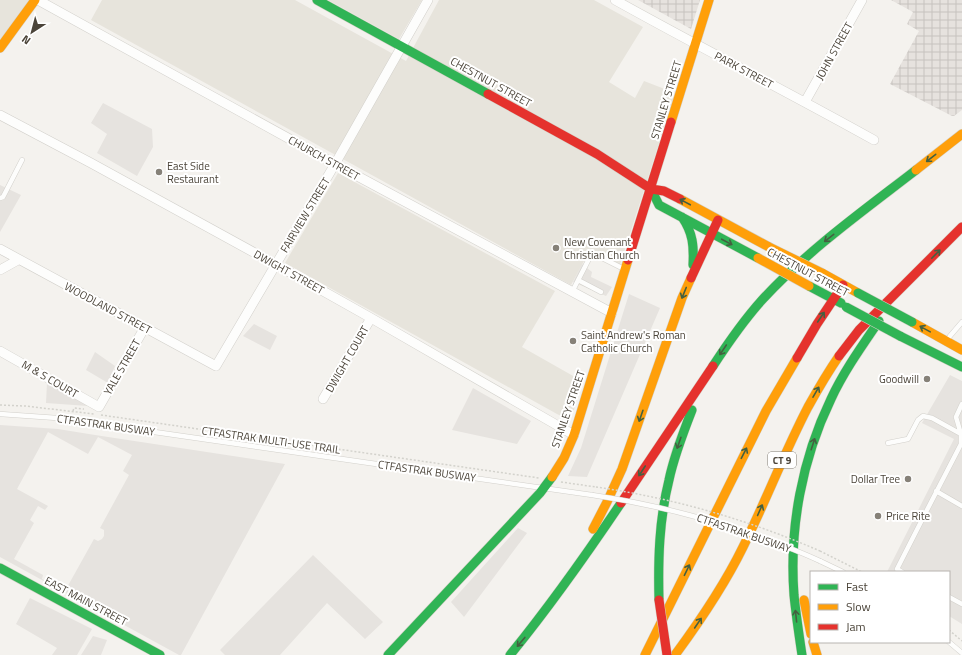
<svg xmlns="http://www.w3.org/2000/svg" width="962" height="655" font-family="'Titillium Web',sans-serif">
	<defs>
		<pattern id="industrial-grid" width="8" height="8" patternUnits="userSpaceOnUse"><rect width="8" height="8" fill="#e6e2de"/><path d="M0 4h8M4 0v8" fill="none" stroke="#c7c3bf"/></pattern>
	</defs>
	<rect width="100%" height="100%" fill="#f4f2ee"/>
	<!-- residential -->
	<path fill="#e7e4dc" d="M0 0H30L0 41Z
		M102 0H295L406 61 439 0H594L643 27 609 82 635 98 644 81 675 93 620 265 590 250 571 285 91 20Z
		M328 0H422L399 39Z
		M338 173 555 291 522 347 582 381 574 410 570 416 565 418 557 414 285 263Z"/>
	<!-- industrial -->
	<path fill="url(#industrial-grid)" d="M638 0H700L691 29Z
		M891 0H962V110L954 116H952L890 84 919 31 907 24 913 12Z"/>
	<!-- parking -->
	<path fill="#e6e3df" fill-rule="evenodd" d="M103 103 152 129 153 147 137 176 97 153 107 134 91 123Z
		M0 185 21 195 0 232Z
		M582 264 592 272 591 277 612 287 606 296 573 282Z
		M629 294 660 308 587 477 568 476 581 448Z
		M254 324 277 336 270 350 243 336Z
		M95 352 115 366 108 383 86 370Z
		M950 375 962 381V624L949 616V572H887L954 439 922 423Z
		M47 383 88 406 46 403Z
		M473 388 531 421 517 444 452 430Z
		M0 425 58 429 95 435 285 464 181 655H179L0 557ZM48 432 88 454 98 437 132 455 123 471 129 475 100 528 104 530V536L102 539 98 541 94 539 65 591 42 579 43 575 14 559 34 523 30 520 38 506 45 510 48 506 17 489Z
		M518 528 527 533 464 617 451 602Z
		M313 555 383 622 365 639 327 603 280 655H225L220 650Z
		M30 598 92 629 77 655H52L57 648 16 624Z
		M93 636 107 640 101 655H81Z"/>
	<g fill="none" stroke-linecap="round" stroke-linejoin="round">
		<!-- lane casing -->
		<g stroke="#d2d0cb" stroke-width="5.5">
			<path id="lane" d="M0 198 3 197 22 160
				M578 280 601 292
				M572 292 592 253 624 269
				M947 342 950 336 962 322
				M0 414 57 418 592 495
				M888 443 908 439 918 420 923 416 932 418 961 434
				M936 491 962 506
				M820 561 843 572
				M902 572 897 569 927 510 961 444V434L956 417 962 404
				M949 597 962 604
				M949 642 962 653"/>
		</g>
		<!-- street casing -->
		<g stroke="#d2d0cb" stroke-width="10">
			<path id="street" d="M38 0 335 164 612 313
				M615 0C701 48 788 92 874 140
				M805 102 862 0
				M0 115 91 163 275 264 371 318 574 435
				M0 249 216 366 335 164 428 0
				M0 270 18 260
				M0 351 99 407 145 327
				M323 399 371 318"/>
		</g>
		<!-- fast casing -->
		<g stroke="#d3cfc5" stroke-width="10">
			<path id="fast" d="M317 0 488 94
				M651 189 659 205 758 258
				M682 217C693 233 694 246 693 265
				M809 286 841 303
				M900 336 962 367
				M713 366C728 343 744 320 762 300 808 250 863 211 916 170
				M0 568 160 655
				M659 600C658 560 659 520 669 480 674 456 683 433 692 410
				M388 655 540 493 552 477
				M510 655C550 606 586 555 621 503
				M802 655C799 635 796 615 794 595 789 528 802 459 831 399 844 371 862 346 879 321"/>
		</g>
		<!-- slow casing -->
		<g stroke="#d3cfc5" stroke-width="10">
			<path id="slow" d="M0 48 35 0
				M671 122 709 0
				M916 170 962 134
				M680 199 769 247
				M822 273 858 293
				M912 322 962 350
				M552 477 564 458 574 435 628 260
				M593 529 607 502 622 469 682 298 691 278
				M804 600 811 634
				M813 642 817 655
				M645 655 766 411 797 358
				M675 655C700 621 724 586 743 547 766 501 784 453 808 407 818 389 828 372 839 356"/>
		</g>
		<!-- jam casing -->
		<g stroke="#d3cfc5" stroke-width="10">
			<path id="jam" d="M488 94 597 154 651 189 664 191 680 199
				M628 260 671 122
				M691 278 718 220
				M839 356 859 330 962 227
				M797 358 817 324 843 285
				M621 503 713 366"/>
		</g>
		<!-- path -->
		<path stroke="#d3d2cc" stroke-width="1.5" stroke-dasharray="2 2" stroke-linecap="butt" d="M0 405 25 406 94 414
			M73 411 74 408 84 409
			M101 415 539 478
			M561 482 596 487
			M820 551 862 572
			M949 630 962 641"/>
		<!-- lane -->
		<use href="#lane" stroke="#fdfdfc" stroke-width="4.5"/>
		<!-- street -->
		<use href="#street" stroke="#fdfdfc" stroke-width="9"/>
		<!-- fast -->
		<use href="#fast" stroke="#30b455" stroke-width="9"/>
		<!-- slow -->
		<use href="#slow" stroke="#ff9f0a" stroke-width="9"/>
		<!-- jam -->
		<use href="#jam" stroke="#e5322d" stroke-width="9"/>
		<!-- lane-bridge casing -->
		<g stroke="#d2d0cb" stroke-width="5.5" stroke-linecap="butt">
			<path id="lane-bridge" d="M592 495C647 503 702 517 755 535 777 543 799 551 820 561"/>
		</g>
		<!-- fast-bridge casing -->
		<g stroke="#d3cfc5" stroke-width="10" stroke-linecap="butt">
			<path id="fast-bridge" d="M858 293 912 322
				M846 307 900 336"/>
		</g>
		<!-- slow-bridge casing -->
		<g stroke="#d3cfc5" stroke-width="10" stroke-linecap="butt">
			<path id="slow-bridge" d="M769 247 822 273
				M758 258 809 286"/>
		</g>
		<!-- jam-bridge casing -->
		<g stroke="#d3cfc5" stroke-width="10" stroke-linecap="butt">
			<path id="jam-bridge" d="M659 600 667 655"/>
		</g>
		<!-- path-bridge -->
		<path stroke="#d3d2cc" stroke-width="1.5" stroke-dasharray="2 2" stroke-linecap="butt" d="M596 487C673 498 749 520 820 551"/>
		<!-- lane-bridge -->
		<use href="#lane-bridge" stroke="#fdfdfc" stroke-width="4.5"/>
		<!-- fast-bridge -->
		<use href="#fast-bridge" stroke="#30b455" stroke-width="9"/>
		<!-- slow-bridge -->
		<use href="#slow-bridge" stroke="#ff9f0a" stroke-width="9"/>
		<!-- jam-bridge -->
		<use href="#jam-bridge" stroke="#e5322d" stroke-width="9"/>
	</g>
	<!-- one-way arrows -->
	<defs><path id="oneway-shaft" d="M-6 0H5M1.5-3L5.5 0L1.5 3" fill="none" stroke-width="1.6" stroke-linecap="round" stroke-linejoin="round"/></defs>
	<g stroke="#446040">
		<use href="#oneway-shaft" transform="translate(931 158) rotate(142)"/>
		<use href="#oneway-shaft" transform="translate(685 202) rotate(-152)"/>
		<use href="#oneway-shaft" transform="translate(829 238) rotate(142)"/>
		<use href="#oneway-shaft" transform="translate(727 242) rotate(28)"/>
		<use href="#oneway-shaft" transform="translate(936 254) rotate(-45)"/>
		<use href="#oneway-shaft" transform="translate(684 293) rotate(112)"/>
		<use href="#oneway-shaft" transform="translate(821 317) rotate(-56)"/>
		<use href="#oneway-shaft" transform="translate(925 329) rotate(-151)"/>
		<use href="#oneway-shaft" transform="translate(723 350) rotate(124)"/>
		<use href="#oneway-shaft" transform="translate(816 392) rotate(-60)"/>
		<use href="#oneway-shaft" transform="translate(641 416) rotate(109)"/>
		<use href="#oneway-shaft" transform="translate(679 443) rotate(109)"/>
		<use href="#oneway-shaft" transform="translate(813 444) rotate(-72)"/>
		<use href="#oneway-shaft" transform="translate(744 453) rotate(-63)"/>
		<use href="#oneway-shaft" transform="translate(642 471) rotate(123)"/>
		<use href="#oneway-shaft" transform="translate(760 510) rotate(-66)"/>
		<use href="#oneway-shaft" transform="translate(687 570) rotate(-64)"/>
		<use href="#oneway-shaft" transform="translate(796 616) rotate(-96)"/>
		<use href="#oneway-shaft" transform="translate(698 623) rotate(-56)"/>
		<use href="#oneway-shaft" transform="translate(521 642) rotate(130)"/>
	</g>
	<!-- markers -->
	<g fill="#868178" stroke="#fff" stroke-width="1.5">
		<circle cx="159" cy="172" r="4"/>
		<circle cx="556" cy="248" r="4"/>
		<circle cx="573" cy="341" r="4"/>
		<circle cx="927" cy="379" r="4"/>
		<circle cx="908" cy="479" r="4"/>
		<circle cx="878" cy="516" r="4"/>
	</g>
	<g text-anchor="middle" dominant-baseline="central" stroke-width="4" stroke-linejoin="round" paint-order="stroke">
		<!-- shield labels -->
		<rect fill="#fff" stroke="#817c74" stroke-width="1" x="768" y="452" width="28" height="16" rx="3"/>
		<g font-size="10" font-weight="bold" fill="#4b4439">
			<text x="782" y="460">CT 9</text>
		</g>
		<!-- street labels -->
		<g font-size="11" fill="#4b4439" stroke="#fff">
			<text transform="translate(834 51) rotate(-61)">JOHN STREET</text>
			<text transform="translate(744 70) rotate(28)">PARK STREET</text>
			<text transform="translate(491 82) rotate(29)">CHESTNUT STREET</text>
			<text transform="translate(666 100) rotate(-73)">STANLEY STREET</text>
			<text transform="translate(324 158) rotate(29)">CHURCH STREET</text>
			<text transform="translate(305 215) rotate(-59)">FAIRVIEW STREET</text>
			<text transform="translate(289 272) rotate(29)">DWIGHT STREET</text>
			<text transform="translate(808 272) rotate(28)">CHESTNUT STREET</text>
			<text transform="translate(108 308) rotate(28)">WOODLAND STREET</text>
			<text transform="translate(347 359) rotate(-60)">DWIGHT COURT</text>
			<text transform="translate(122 367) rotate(-60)">YALE STREET</text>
			<text transform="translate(50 379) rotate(30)">M &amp; S COURT</text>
			<text transform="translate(568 409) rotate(-71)">STANLEY STREET</text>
			<text transform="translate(106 425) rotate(8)">CTFASTRAK BUSWAY</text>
			<text transform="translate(271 440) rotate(8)">CTFASTRAK MULTI-USE TRAIL</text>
			<text transform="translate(427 471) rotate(8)">CTFASTRAK BUSWAY</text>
			<text transform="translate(744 533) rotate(19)">CTFASTRAK BUSWAY</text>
			<text transform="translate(86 601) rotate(28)">EAST MAIN STREET</text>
		</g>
		<!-- poi labels -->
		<g font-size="11" fill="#4b4439" stroke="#fff" text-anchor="start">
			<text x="167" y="166">East Side<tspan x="167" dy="13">Restaurant</tspan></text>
			<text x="564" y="242">New Covenant<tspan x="564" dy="13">Christian Church</tspan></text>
			<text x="581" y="335">Saint Andrew's Roman<tspan x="581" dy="13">Catholic Church</tspan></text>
			<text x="919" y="379" text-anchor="end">Goodwill</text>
			<text x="900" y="479" text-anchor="end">Dollar Tree</text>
			<text x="886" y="516">Price Rite</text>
		</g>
	</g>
	<!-- legend -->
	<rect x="810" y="571" width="140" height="72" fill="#ffffff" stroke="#b7b4b0"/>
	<rect x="818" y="584" width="20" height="6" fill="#30b455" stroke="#b7b4b0"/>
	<text x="846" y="591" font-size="12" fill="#4b4439">Fast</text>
	<rect x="818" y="604" width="20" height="6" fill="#ff9f0a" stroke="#b7b4b0"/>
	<text x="846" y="611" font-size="12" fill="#4b4439">Slow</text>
	<rect x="818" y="624" width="20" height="6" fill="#e5322d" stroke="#b7b4b0"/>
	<text x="846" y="631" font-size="12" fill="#4b4439">Jam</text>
	<!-- north arrow -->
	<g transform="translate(32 32) rotate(216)" stroke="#ffffff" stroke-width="3" paint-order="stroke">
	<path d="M0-3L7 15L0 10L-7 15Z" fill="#4b4439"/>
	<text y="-6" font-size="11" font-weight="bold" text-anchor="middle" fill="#4b4439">N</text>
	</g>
</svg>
